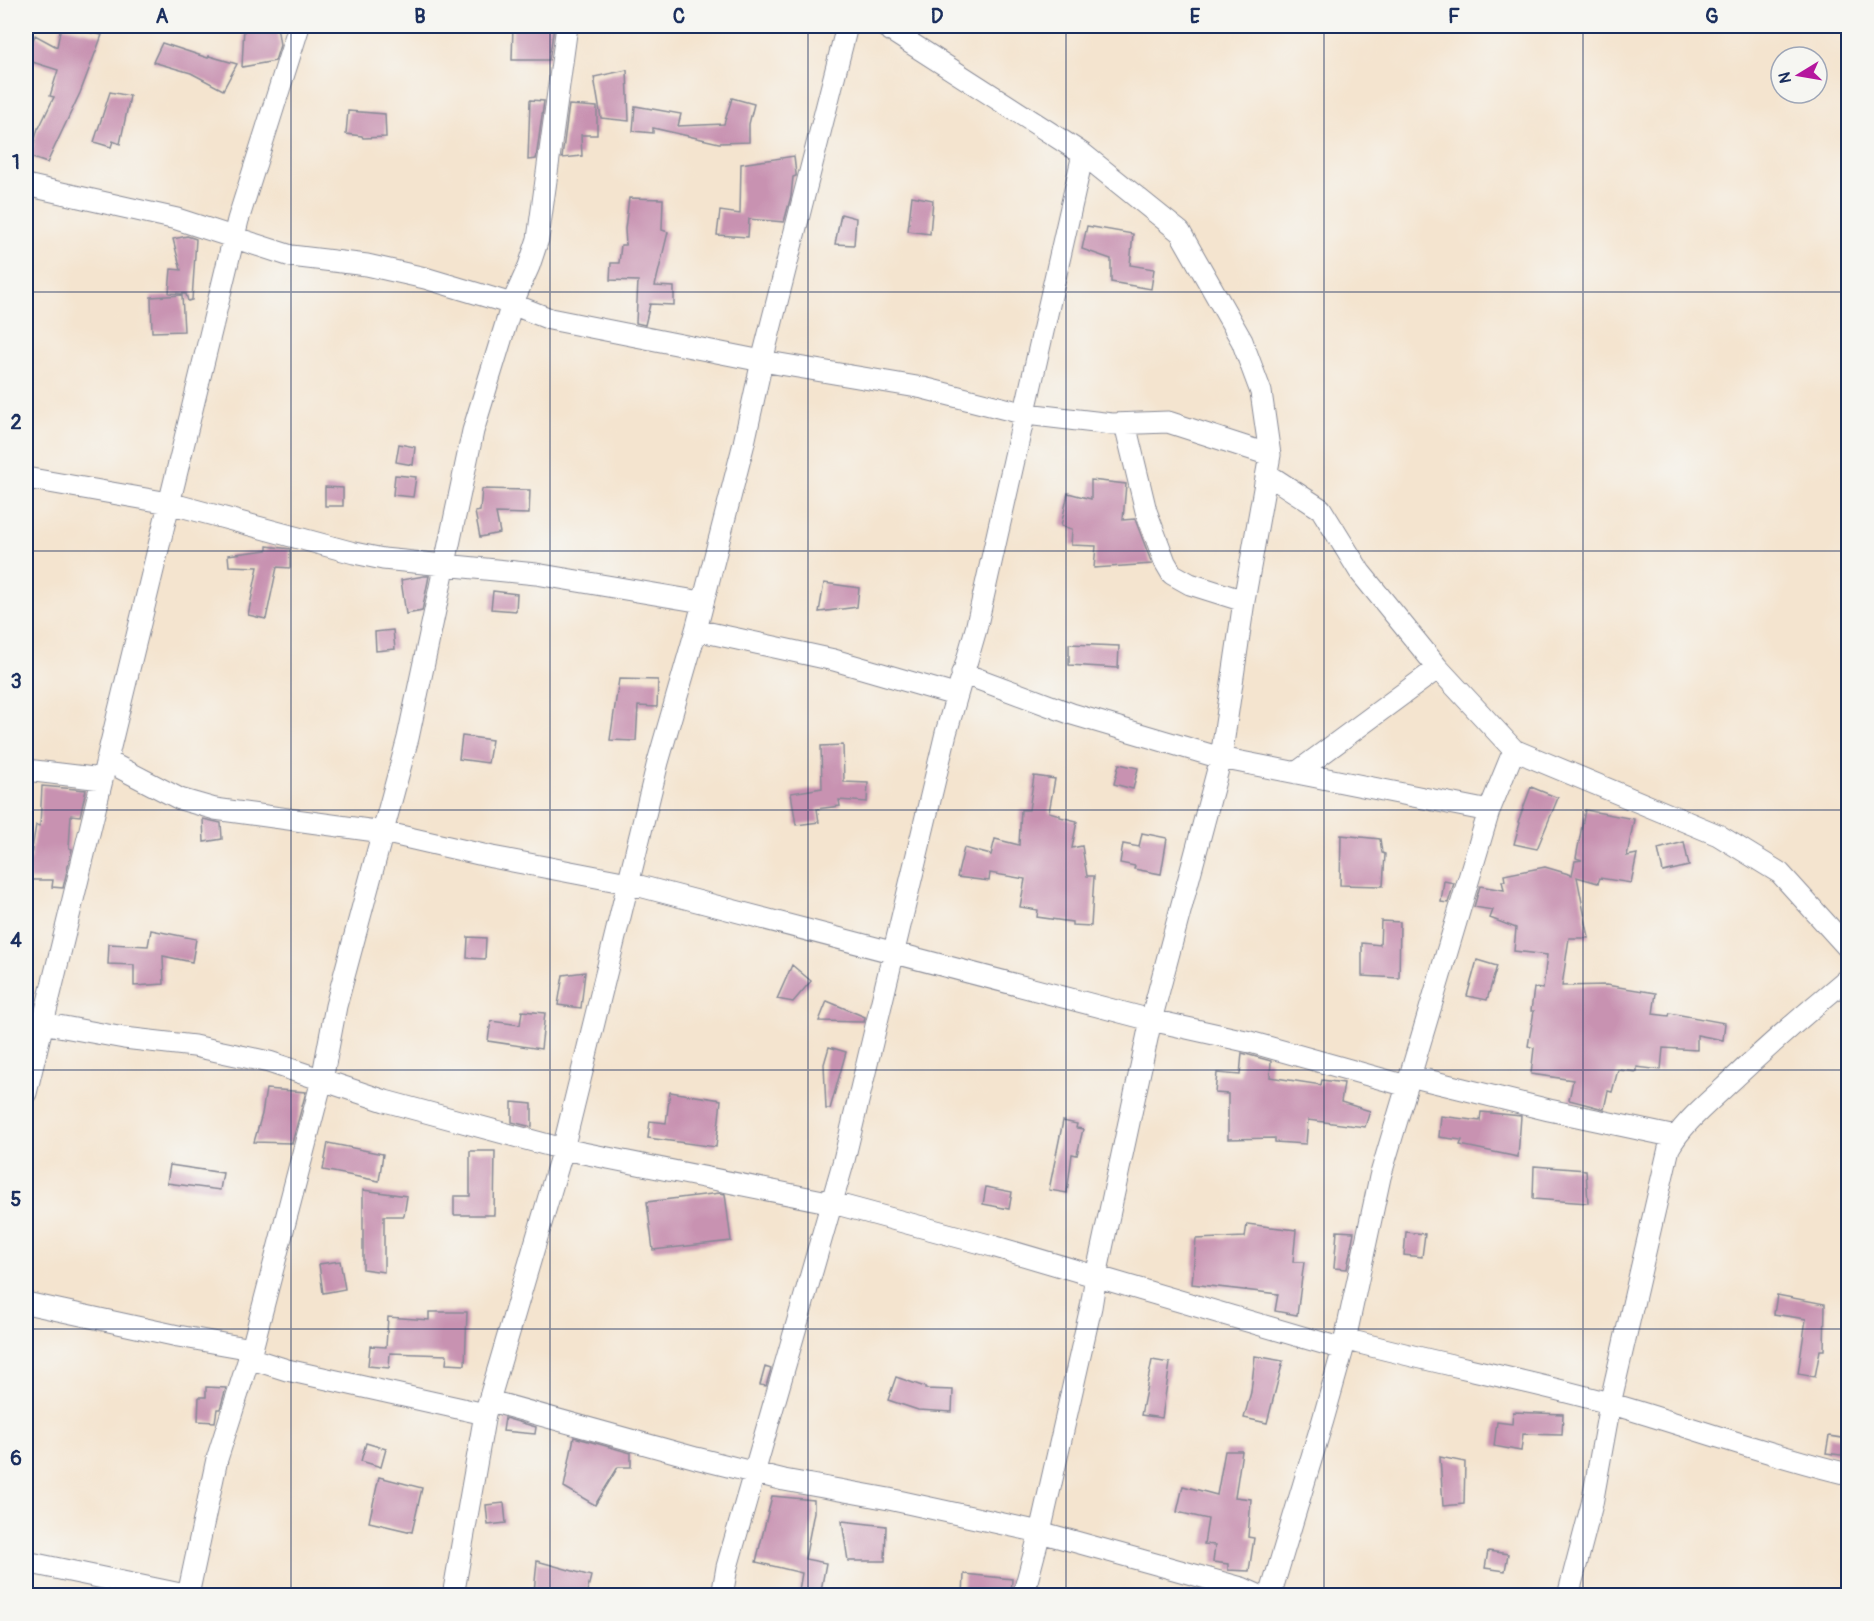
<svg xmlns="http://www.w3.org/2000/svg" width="1874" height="1621" font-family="Pangolin,sans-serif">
	<rect width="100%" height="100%" fill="#f6f6f2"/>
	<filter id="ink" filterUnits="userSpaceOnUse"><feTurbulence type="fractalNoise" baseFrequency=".0167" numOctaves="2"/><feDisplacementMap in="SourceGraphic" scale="12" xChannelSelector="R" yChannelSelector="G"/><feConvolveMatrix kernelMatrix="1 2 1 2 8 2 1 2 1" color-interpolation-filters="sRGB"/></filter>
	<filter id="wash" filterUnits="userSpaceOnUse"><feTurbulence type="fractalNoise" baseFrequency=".008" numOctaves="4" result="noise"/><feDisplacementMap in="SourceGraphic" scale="24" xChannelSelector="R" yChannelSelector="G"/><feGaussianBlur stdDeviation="1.35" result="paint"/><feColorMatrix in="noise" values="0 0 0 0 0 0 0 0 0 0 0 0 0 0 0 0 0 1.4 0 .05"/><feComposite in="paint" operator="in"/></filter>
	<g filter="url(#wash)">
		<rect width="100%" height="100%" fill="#f4e4cf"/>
		<g id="blocks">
			<!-- building -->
			<path fill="#c892b1" d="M61 26 102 35 80 93 47 163 30 157 38 128H39L54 97 50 96 58 70 26 60 35 35 57 47Z
				M244 26H277L280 45 275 61 242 67Z
				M513 26H554L549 60H512Z
				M162 43 208 58 209 56 237 64 223 90 191 73 153 62Z
				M627 70 629 121 601 118 594 77Z
				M110 92 130 96 120 144 113 141 111 147 94 142Z
				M732 98 754 104 749 124V142L719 143 653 128V133L633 131 635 106 681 114 678 126 724 124Z
				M530 100 544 101 536 159 528 160Z
				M569 105 597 107V135H581L582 156 562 158Z
				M348 111 385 114 386 137 363 138 362 136 346 134Z
				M794 156 796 174V176L793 177 791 196 784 222 749 219 748 237 717 235 720 211 740 214 741 164Z
				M912 196 933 200 930 234 908 231Z
				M629 198 663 199 662 230 668 232 655 286 674 287V305L650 304 645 325 636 323 638 281 610 280 611 263H619L621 245H626L625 229Z
				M841 214 856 218 854 245 835 244Z
				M1087 226 1133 234 1130 265 1154 269 1151 289 1111 282V259L1082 249Z
				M187 236 196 239 192 300 188 301 186 294 169 293 171 269 181 270 173 239Z
				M182 295 184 331 152 332 151 297Z
				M399 444 415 447 413 465 396 462Z
				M395 475 416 477 413 497 393 495Z
				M1091 480 1126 484 1123 520 1135 519 1152 564 1094 568 1096 546 1071 545 1072 529 1061 526 1068 493 1091 499Z
				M325 487 343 488V506H325Z
				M482 489 530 490 529 514 496 513 500 533 480 537 475 512 480 511Z
				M267 546 290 549V568L277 567 266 619 248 615 258 567 229 566 228 555 267 550Z
				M424 576H429L422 611 406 614 401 580Z
				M824 583 859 588 857 607 819 612Z
				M493 591 517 594 516 611 491 609Z
				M393 630 395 649 376 651 375 632Z
				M1069 644 1119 646 1118 668 1069 665Z
				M619 679 658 680 657 707 638 706 636 741 610 740Z
				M462 736 492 740 488 763 459 759Z
				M843 745 844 782 868 783 867 802 839 800 840 806 817 809 819 822 796 825 791 793 822 788 821 746Z
				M1119 764 1138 768 1133 789 1114 784Z
				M1034 776 1055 779 1049 812 1060 815V817L1077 821 1072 848 1082 846 1087 876H1094L1091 926 1072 925V922L1037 917 1038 910 1020 907 1025 879 990 873 989 881 957 877 964 848 991 855 995 839 1019 845 1021 810H1029Z
				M42 786 86 790 80 816 71 815 69 848 72 849 63 888 52 887 53 880H29L28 861H30L36 825 40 826Z
				M1531 787 1558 798 1537 849 1514 844 1520 823 1518 822Z
				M1585 810 1634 819 1627 856 1637 854 1631 883 1600 878 1598 883 1577 877 1589 938H1569L1562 986 1606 985 1656 993 1653 1014 1669 1016 1670 1013 1725 1023 1723 1040 1697 1035V1050L1663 1048 1661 1070 1637 1067V1072L1618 1070 1612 1092 1608 1091 1604 1109 1569 1100 1573 1080 1531 1074 1534 1048 1528 1046 1534 1011H1531L1534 988 1543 989 1547 955 1514 951 1516 928 1490 918 1493 910 1474 907 1480 886 1504 890 1502 881H1505L1504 875 1545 867 1572 875 1575 861 1582 860 1576 858Z
				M203 819 221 823 222 839 204 842Z
				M1142 833 1167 838 1161 874 1134 869 1135 866 1120 863 1123 844 1139 847Z
				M1341 835 1380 839 1382 853 1385 854 1383 886 1340 885Z
				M1684 842 1689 866 1663 872 1658 849Z
				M1444 881 1454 883 1448 903 1441 902Z
				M1381 921 1400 922 1399 978 1362 976V943L1380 945Z
				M151 930 196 939 192 962 163 956 164 984 134 986V965L108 964 109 944 148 946Z
				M468 937 486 938 485 959 467 958Z
				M1477 960 1497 966 1487 1000 1467 996Z
				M792 965 811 981 793 1002 777 999Z
				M585 972 581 1008 558 1005 563 975Z
				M827 1001 865 1017 864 1022 819 1021Z
				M522 1011 545 1013 541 1049 488 1041 491 1021 520 1025Z
				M829 1047 846 1052 830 1109H826L824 1064Z
				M1242 1053 1271 1061 1270 1077 1321 1085 1322 1080 1344 1083 1341 1102 1370 1111 1365 1127 1308 1120 1306 1144 1275 1142V1138L1228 1139V1094L1215 1093 1217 1073 1240 1075Z
				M266 1089 306 1092 292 1143 254 1142 262 1114Z
				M670 1092 721 1100 716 1147 648 1138 650 1121 666 1123Z
				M512 1102 532 1104V1127L512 1122Z
				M1481 1112 1521 1116 1518 1157 1460 1145 1462 1140 1439 1137 1441 1116 1480 1121Z
				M1063 1121 1077 1124 1076 1128 1083 1129 1077 1155 1072 1154 1067 1193 1049 1190Z
				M328 1143 383 1154 379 1181 323 1170Z
				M470 1151H495L494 1215H454V1196H470Z
				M170 1165 223 1173 220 1190 167 1183Z
				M1534 1166 1586 1170 1588 1203 1533 1199Z
				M986 1187 1012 1192 1009 1209 983 1204Z
				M363 1190 407 1196 404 1216H384V1272L363 1269Z
				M720 1193 725 1194 731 1241 653 1250 647 1202Z
				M1247 1224 1296 1230 1293 1262H1304L1297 1315 1275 1311 1278 1294 1192 1284 1196 1239 1245 1237Z
				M1337 1231 1354 1232 1347 1269 1334 1268Z
				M1406 1232 1425 1234 1422 1257 1404 1255Z
				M340 1261 345 1289 323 1293 319 1264Z
				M1777 1295 1825 1304 1824 1350H1820L1815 1377 1798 1374 1806 1319 1774 1314Z
				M429 1312H467L465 1365 446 1364 447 1355 390 1353 389 1368 368 1366 370 1346 386 1347 388 1317 429 1320Z
				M1255 1356 1283 1361 1267 1423 1244 1418 1251 1392Z
				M1152 1360 1170 1363 1162 1418 1141 1415Z
				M765 1367 771 1369 766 1386 760 1385Z
				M896 1377 925 1387V1389L953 1390 952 1412 918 1410 888 1400Z
				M206 1387 226 1388 220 1409H217L215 1422 198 1421 199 1397H206Z
				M1513 1412 1563 1414 1562 1435 1523 1434 1521 1451 1494 1446 1497 1422 1512 1424Z
				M505 1418 536 1427 535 1434 503 1431Z
				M1829 1436 1848 1439V1456L1826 1453Z
				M574 1437 631 1453V1467H618L595 1505 564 1487Z
				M366 1443 386 1449 381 1467 361 1461Z
				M1225 1451H1242L1235 1497 1251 1499 1248 1537 1254 1538 1249 1571 1228 1570V1564L1213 1562 1215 1545 1204 1544 1208 1519 1177 1512 1183 1486 1217 1495Z
				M1440 1457 1465 1462 1464 1504 1443 1506Z
				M379 1477 422 1488 412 1532 369 1522Z
				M772 1496 814 1500V1512L805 1559 826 1563 820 1596H798L802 1573 756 1562Z
				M504 1503 506 1523 488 1525 486 1505Z
				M842 1521 886 1526 885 1561H848Z
				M1488 1551 1508 1554 1505 1571 1485 1568Z
				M537 1561 591 1576 586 1596H574L558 1591 534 1592Z
				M964 1574 1012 1579 1011 1596H963Z"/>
		</g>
	</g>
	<g filter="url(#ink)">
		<use href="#blocks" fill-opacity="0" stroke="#888a96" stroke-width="1.5"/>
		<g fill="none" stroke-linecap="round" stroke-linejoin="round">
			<!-- minor casing -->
			<g stroke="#888a96" stroke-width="23">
				<path id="minor" d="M884 26 1083 154 1180 232 1242 341 1261 392 1270 455 1244 601 1221 758 1151 1020 1096 1276 1091 1307 1040 1532 1023 1596
					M26 185 177 219 291 256 367 265 425 278 512 304 550 319 762 361 923 388 1026 414 1112 424 1168 422 1270 455
					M1125 424 1146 511 1165 562 1172 574 1190 584 1244 601
					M1267 474 1321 509 1360 572 1438 668 1514 750 1718 835 1780 873 1848 948
					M26 478 169 503 354 553 383 559 536 574 702 602
					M696 630 834 660 955 695
					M962 673 1072 714 1221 758 1489 811
					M107 761 180 799 215 809 383 832 492 857 628 883 1151 1020 1250 1042 1407 1086
					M26 770 102 779
					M1296 773 1438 668
					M42 1023 124 1038 194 1046 269 1062 385 1101 563 1149 833 1203 996 1247 1343 1349
					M1410 1076 1549 1110 1676 1137
					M26 1093 238 220 299 26
					M26 1303 178 1336 252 1349
					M1345 1339C1433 1363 1524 1379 1612 1404 1691 1427 1768 1455 1848 1474
					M249 1358 287 1370 485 1414
					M490 1401 696 1458 784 1480 889 1499 1040 1532 1242 1588 1260 1596
					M26 1562 190 1596
					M188 1595 217 1459 252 1349 322 1080 336 1006 408 738 473 431 512 304 529 266 538 239 567 26
					M453 1596 485 1414 563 1149 658 762 696 630 744 443 762 361 847 26
					M722 1596 727 1567 844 1160 946 733 976 629 1083 154
					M1270 1596 1323 1420 1343 1349 1380 1177 1489 811 1514 750
					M1568 1596 1592 1504 1610 1404 1669 1148C1683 1123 1707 1104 1728 1084 1767 1047 1807 1012 1848 978
					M1847 1596 1848 1591"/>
			</g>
			<!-- minor -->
			<use href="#minor" stroke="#fff" stroke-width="21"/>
		</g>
	</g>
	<!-- grid -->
	<path fill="none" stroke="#1b2f5e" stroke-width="1.5" stroke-opacity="0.55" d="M291 26V1596M550 26V1596M808 26V1596M1066 26V1596M1324 26V1596M1583 26V1596M26 292H1848M26 551H1848M26 810H1848M26 1070H1848M26 1329H1848"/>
	<!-- margin -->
	<rect width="1874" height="1621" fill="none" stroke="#f6f6f2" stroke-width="66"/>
	<!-- north arrow -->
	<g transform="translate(1799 75) rotate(259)"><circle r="28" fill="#f6f6f2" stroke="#9ea6b7" stroke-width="1.5"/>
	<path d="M0-4.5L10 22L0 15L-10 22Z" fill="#b5179e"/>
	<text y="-9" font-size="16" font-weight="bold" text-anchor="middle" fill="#1b2f5e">N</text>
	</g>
	<rect x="33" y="33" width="1808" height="1555" fill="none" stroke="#1b2f5e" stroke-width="2"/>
	<g font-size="20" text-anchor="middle" font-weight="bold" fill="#1b2f5e">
		<text x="162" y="23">A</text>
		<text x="420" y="23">B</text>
		<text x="679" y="23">C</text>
		<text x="937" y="23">D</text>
		<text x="1195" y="23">E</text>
		<text x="1454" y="23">F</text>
		<text x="1712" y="23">G</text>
		<text x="16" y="169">1</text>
		<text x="16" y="429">2</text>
		<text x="16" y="688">3</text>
		<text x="16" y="947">4</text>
		<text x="16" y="1206">5</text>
		<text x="16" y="1465">6</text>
	</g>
</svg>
